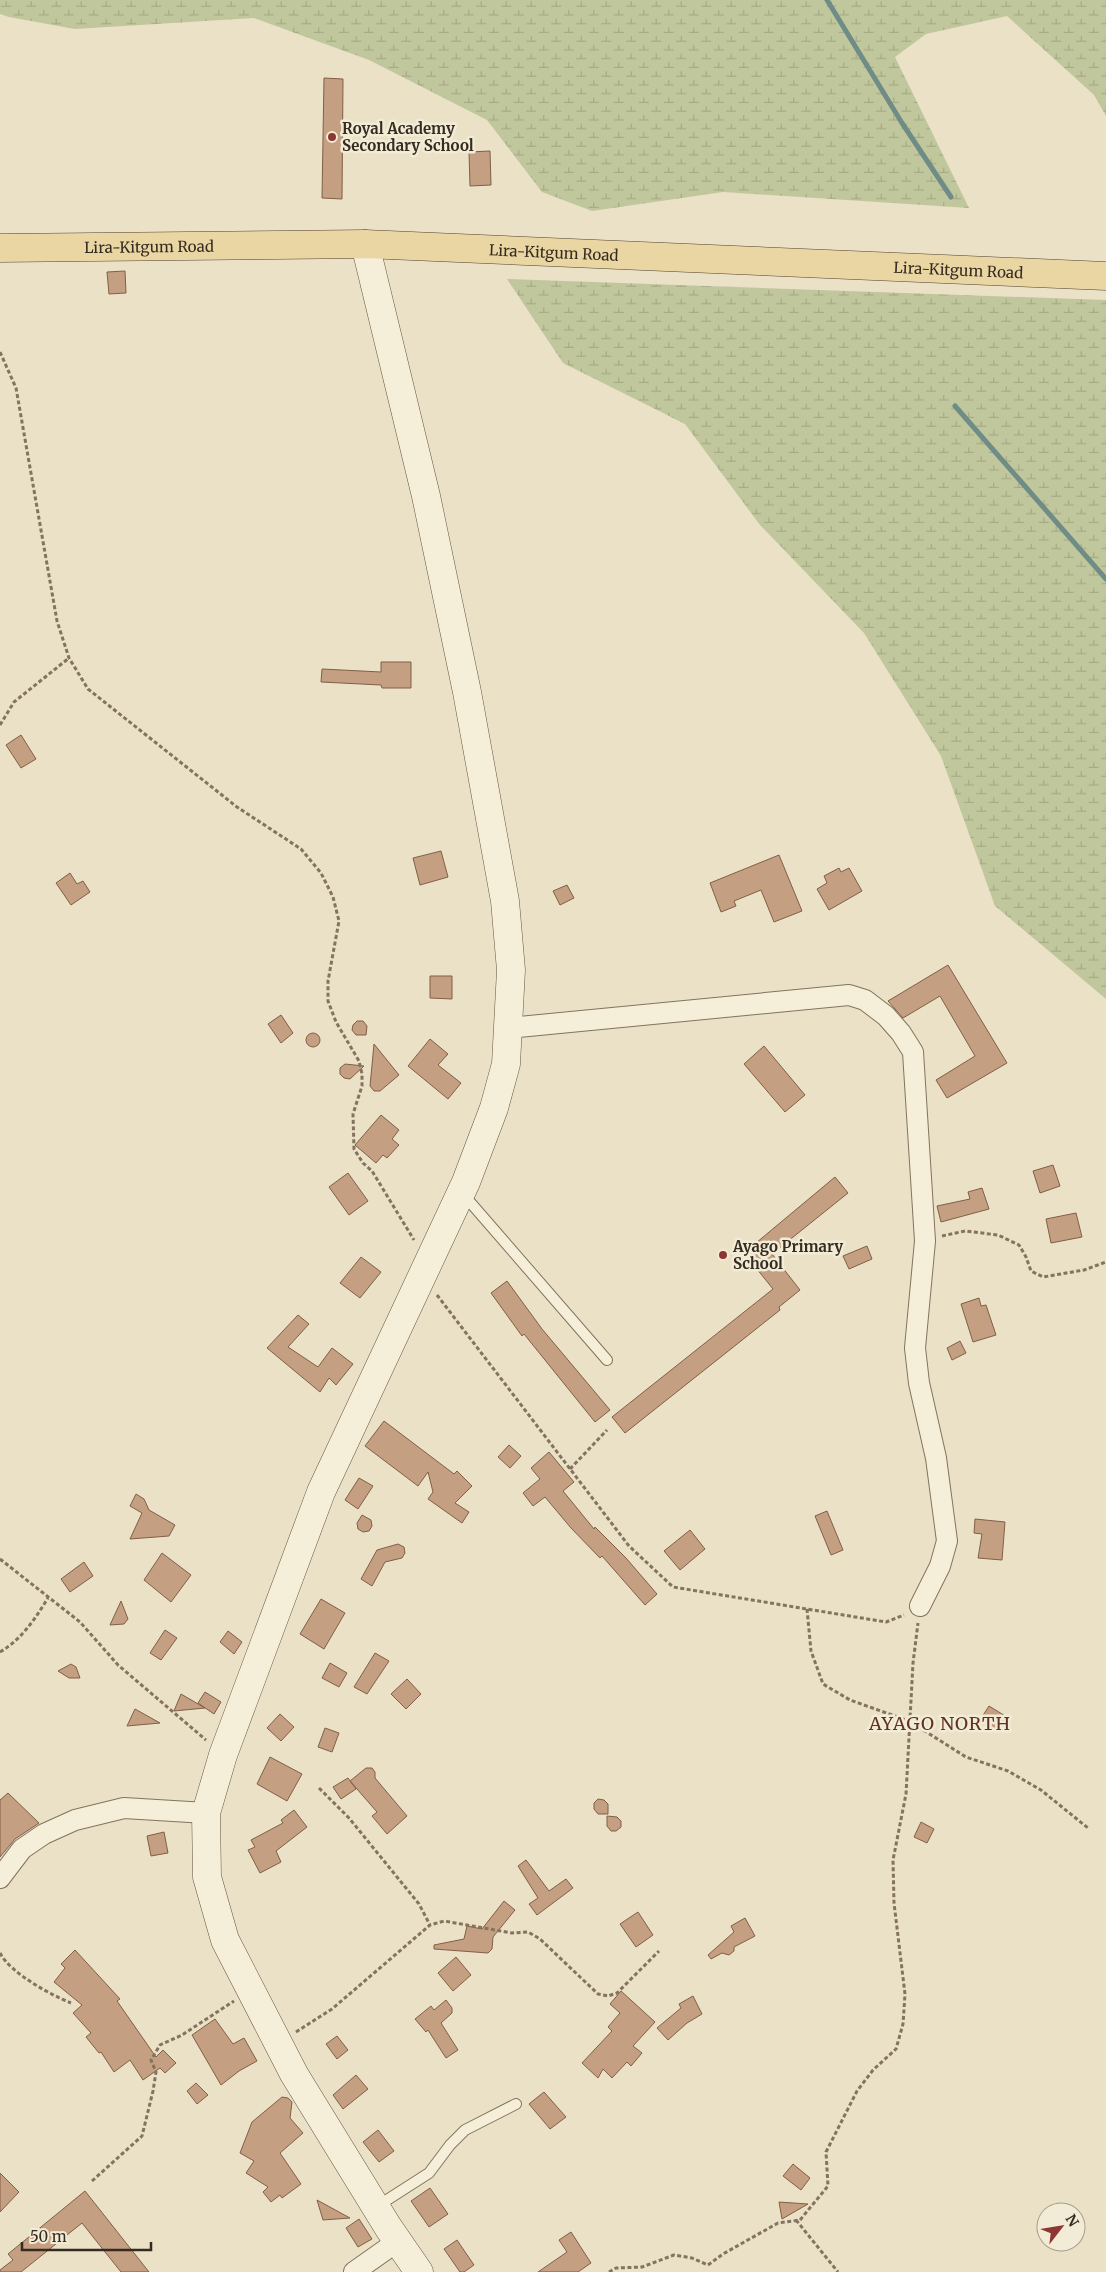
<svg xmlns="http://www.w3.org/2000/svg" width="1106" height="2272" font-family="Merriweather,serif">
	<defs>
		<pattern id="wetland-marsh" width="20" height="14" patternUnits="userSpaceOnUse" patternTransform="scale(1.25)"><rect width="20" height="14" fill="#c1c79c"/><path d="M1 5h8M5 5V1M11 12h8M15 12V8" fill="none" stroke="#a6ab86"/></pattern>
	</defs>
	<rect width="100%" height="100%" fill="#eae1c7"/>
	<!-- wetland -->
	<path fill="url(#wetland-marsh)" d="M0 0H1106V116L1094 95 1007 16 926 34 895 57 969 208 723 192 592 211 542 192 487 120 369 60 254 18 75 29 9 17 0 14Z
		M507 279 1106 300V999L995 906 941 756 864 633 760 525 685 424 563 363Z"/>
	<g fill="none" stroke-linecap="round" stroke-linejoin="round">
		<!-- stream -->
		<path stroke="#6f8c86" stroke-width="5" d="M827 0 902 123 951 197
			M955 406 1106 579"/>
	</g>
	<!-- building -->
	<path fill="#c49f81" stroke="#815f46" d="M324 78 343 79 342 199 322 198Z
		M490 151 491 185 470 186 469 152Z
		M125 271 126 293 109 294 107 272Z
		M381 662H411V688H382L381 685 321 682 322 669 381 672Z
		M21 735 36 759 21 768 6 745Z
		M441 851 448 877 420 885 413 858Z
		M779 855 802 911 774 922 761 890 734 901 736 906 721 912 710 883Z
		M839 868 841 872 849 868 862 891 829 910 817 889 827 883 824 876Z
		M70 873 77 884 83 881 90 892 71 905 56 883Z
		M567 885 574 898 560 905 553 891Z
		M948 965 1007 1063 947 1098 936 1080 975 1056 940 996 903 1018 888 1001Z
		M430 976H452V999L430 998Z
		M281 1015 293 1033 281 1043 268 1024Z
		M357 1021H363L367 1026 366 1035H356L352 1030 353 1025Z
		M306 1040a7 7 0 1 1 14 0a7 7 0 1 1-14 0Z
		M430 1039 448 1054 438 1065 461 1083 448 1099 408 1066Z
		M374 1044 399 1075 380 1091H374L370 1086Z
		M764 1046 805 1095 785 1112 744 1064Z
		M345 1064 364 1066 350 1079 344 1078 340 1074V1068Z
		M381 1115 399 1130 392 1139 399 1145 387 1158 383 1155 376 1163 355 1145Z
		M1053 1165 1060 1186 1040 1193 1033 1171Z
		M348 1173 368 1201 349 1215 329 1187Z
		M835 1177 848 1193 772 1254 800 1290 779 1307 780 1310 625 1433 612 1417 773 1289 744 1253Z
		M982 1188 989 1209 941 1222 937 1206 970 1199 968 1192Z
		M1076 1213 1082 1237 1051 1243 1046 1219Z
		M867 1246 872 1259 849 1269 843 1256Z
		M361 1257 381 1272 360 1298 340 1283Z
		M507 1281 542 1329 610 1410 595 1422 524 1334 522 1336 491 1293Z
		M979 1298 981 1306 986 1305 996 1335 973 1342 961 1304Z
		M298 1315 309 1324 288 1347 318 1367 332 1348 353 1364 336 1385 329 1378 320 1392 267 1348Z
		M960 1341 966 1353 952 1360 947 1348Z
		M384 1421 454 1474 457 1471 472 1486 455 1503 469 1512 462 1523 428 1499 433 1492 428 1472 418 1486 365 1446Z
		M509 1445 521 1456 510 1468 498 1457Z
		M549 1452 574 1482 563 1491 594 1529 595 1527 626 1558 657 1594 645 1605 602 1556 600 1558 571 1528 545 1497 533 1506 523 1493 540 1479 531 1468Z
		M359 1478 373 1486 358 1509 345 1500Z
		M136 1494 144 1499 149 1510 175 1525 169 1536 130 1539 142 1513 130 1506Z
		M827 1511 843 1550 831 1555 815 1516Z
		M362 1515 371 1520 372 1526 369 1531 363 1532 358 1529 357 1523Z
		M975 1519 1005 1522 1002 1560 978 1558 982 1534 974 1533Z
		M690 1530 705 1549 680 1570 664 1551Z
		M398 1544 404 1547 405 1553 402 1558 385 1562 372 1586 361 1579 377 1550Z
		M162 1553 191 1575 171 1602 144 1580Z
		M84 1562 93 1576 70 1592 61 1579Z
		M321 1599 345 1613 324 1649 300 1634Z
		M121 1601 128 1619 124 1624 110 1625Z
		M165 1630 177 1638 161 1660 150 1653Z
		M228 1631 242 1642 234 1654 220 1642Z
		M375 1653 389 1661 367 1694 354 1687Z
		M330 1663 347 1673 339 1687 322 1678Z
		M71 1664 76 1667 80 1678H69L58 1671Z
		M407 1679 421 1694 406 1709 391 1694Z
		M205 1692 221 1702 214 1714 198 1703Z
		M181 1694 205 1708 174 1711Z
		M989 1706 1007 1717 998 1731 980 1720Z
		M135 1709 160 1723 127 1726Z
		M280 1714 294 1727 281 1741 267 1728Z
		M325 1728 339 1733 332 1752 318 1747Z
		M270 1757 302 1774 287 1801 257 1784Z
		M366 1768H372L375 1772V1778L407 1816 387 1834 372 1816 377 1812 350 1781Z
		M348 1778 356 1789 341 1799 333 1787Z
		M8 1793 39 1823 15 1839 0 1857V1800Z
		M598 1799 604 1800 608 1804V1814H598L594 1809V1803Z
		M294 1810 307 1827 276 1851 281 1862 260 1873 248 1850 255 1847 251 1840 283 1823 281 1820Z
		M607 1816 617 1817 621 1821V1827L616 1831H611L607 1826Z
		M921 1822 934 1829 927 1843 914 1837Z
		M164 1832 168 1853 151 1856 147 1836Z
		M526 1860 549 1891 566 1879 573 1888 537 1915 529 1904 538 1898 518 1866Z
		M504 1901 515 1910 493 1937 492 1949 488 1953 434 1949V1945L464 1939 467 1926 482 1929Z
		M638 1912 653 1935 636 1947 620 1924Z
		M745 1918 755 1936 734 1947V1951L729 1955 722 1953 711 1959 708 1955 734 1932 731 1926Z
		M75 1950 120 1999 117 2001 156 2057 163 2050 176 2063 165 2073 160 2068 143 2080 130 2060 114 2072 101 2052 99 2053 86 2037 91 2033 73 2013 82 2005 54 1982 65 1968 61 1964Z
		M456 1957 471 1975 453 1991 438 1973Z
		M621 1991 655 2022 633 2046 642 2053 631 2066 627 2062 612 2078 603 2069 598 2078 582 2063 612 2031 608 2027 620 2013 610 2004Z
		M693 1996 702 2014 687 2023 668 2040 657 2028 681 2008 679 2004Z
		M446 2000 452 2008V2013L441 2023 458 2050 446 2058 428 2030 426 2032 415 2019 431 2006 434 2010Z
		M215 2019 233 2044 244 2038 257 2061 239 2071 221 2085 192 2035Z
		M337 2036 348 2050 337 2059 326 2044Z
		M356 2075 368 2089 343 2109 333 2095Z
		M196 2083 208 2095 197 2104 187 2091Z
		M544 2092 566 2117 550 2129 529 2104Z
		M282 2097 288 2098 292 2102 290 2118 303 2133 280 2153 301 2184 282 2198 280 2195 271 2202 263 2192 268 2187 246 2173 254 2161 240 2153 252 2122Z
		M378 2130 394 2151 379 2162 363 2142Z
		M793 2164 810 2178 801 2190 783 2176Z
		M0 2173 19 2192 0 2212Z
		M430 2188 448 2214 429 2227 411 2201Z
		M85 2191 149 2272H121L82 2223 21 2272H0V2270L13 2260 8 2254Z
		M317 2200 350 2218 323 2220Z
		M779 2202 808 2204 782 2219Z
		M359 2219 372 2239 358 2247 346 2228Z
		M571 2232 591 2263 578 2272H538L567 2252 559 2240Z
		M457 2240 474 2265 464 2272H460L444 2249Z"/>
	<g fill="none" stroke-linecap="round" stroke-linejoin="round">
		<!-- lane casing -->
		<g stroke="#84735e" stroke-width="12">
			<path id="lane" d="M463 1194 607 1360
				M376 2207 429 2173 450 2145 465 2130 516 2104"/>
		</g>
		<!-- street casing -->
		<g stroke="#84735e" stroke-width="22">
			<path id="street" d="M508 1028 849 995 865 1000 886 1016 901 1033 913 1052 925 1241 915 1348 919 1383 936 1458 947 1541 940 1566 920 1606
				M0 1878 22 1849 44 1834 75 1820 124 1808 206 1813
				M354 2272 398 2241"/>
		</g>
		<!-- secondary casing -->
		<g stroke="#665541" stroke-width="29">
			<path id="secondary" d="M365 244 426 496 467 692 505 901 511 970 506 1064 494 1108 466 1182 321 1492 223 1755 206 1813 207 1877 225 1940 294 2074 388 2227 419 2272"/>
		</g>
		<!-- primary casing -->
		<g stroke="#524232" stroke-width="29">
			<g id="primary">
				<path id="s1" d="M0 248 365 244 1106 276"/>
			</g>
		</g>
		<!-- path -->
		<path stroke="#84735e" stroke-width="3" stroke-dasharray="4 2.5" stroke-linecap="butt" d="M0 352 16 388 57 621 69 658 88 689 237 807 301 849 321 873 333 897 339 921 328 981V1001L336 1022 359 1061 362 1074V1086L353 1114 354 1149 363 1163 372 1171 414 1240
			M0 725 14 702 69 658
			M942 1236 965 1231 998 1235 1019 1245 1026 1257 1031 1271 1043 1277 1084 1270 1106 1262
			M437 1295 629 1546 673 1587 886 1622 904 1615
			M570 1469 607 1430
			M0 1559 80 1622 118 1665 206 1740
			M807 1609 811 1651 823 1684 850 1700 909 1721 966 1757 1008 1771 1041 1790 1088 1828
			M0 1652C22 1639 35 1619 48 1598
			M319 1788 349 1818 419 1904 430 1925
			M0 1953C10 1973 51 1995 71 2003
			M296 2032 332 2009 430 1925 444 1921 512 1933 528 1932 540 1939 598 1994 608 1996 617 1993 659 1951
			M92 2181 142 2136 153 2091 156 2072 151 2060 160 2045 182 2035 234 2001
			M796 2220 838 2272
			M609 2272 616 2268 642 2267 674 2255 692 2258 708 2265 723 2254 778 2223 800 2220 828 2186 826 2152 857 2091 873 2070 896 2049 903 2024 905 1994 894 1903 893 1860 906 1794 913 1663 918 1623"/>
		<!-- lane -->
		<use href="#lane" stroke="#f5eed9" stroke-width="10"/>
		<!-- street -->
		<use href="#street" stroke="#f5eed9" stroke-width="20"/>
		<!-- secondary -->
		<use href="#secondary" stroke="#f5eed9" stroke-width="28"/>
		<!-- primary -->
		<use href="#primary" stroke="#e9d6a3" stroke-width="28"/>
	</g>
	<!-- markers -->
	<g fill="#8d3634" stroke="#f2ebd6" stroke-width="2">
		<circle cx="332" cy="137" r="5"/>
		<circle cx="723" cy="1255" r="5"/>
	</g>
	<g text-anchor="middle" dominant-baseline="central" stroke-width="5" stroke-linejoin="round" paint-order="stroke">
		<!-- poi labels -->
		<g font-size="15" font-weight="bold" fill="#362b20" stroke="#f2ebd6" text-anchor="start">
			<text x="342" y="128">Royal Academy<tspan x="342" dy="17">Secondary School</tspan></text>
			<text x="733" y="1246">Ayago Primary<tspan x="733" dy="17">School</tspan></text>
		</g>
		<!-- street labels -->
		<g font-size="15" fill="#362b20" stroke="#f2ebd6">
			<text stroke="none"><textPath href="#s1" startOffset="149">Lira-Kitgum Road</textPath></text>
			<text stroke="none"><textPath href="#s1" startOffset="554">Lira-Kitgum Road</textPath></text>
			<text stroke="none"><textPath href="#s1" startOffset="959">Lira-Kitgum Road</textPath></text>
		</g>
		<!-- quarter labels -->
		<g font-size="18" letter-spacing="1" fill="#5e3224" stroke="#f2ebd6">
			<text x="940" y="1723">AYAGO NORTH</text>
		</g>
	</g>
	<!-- north arrow -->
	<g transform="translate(1061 2227) rotate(59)"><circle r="24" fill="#f2ebd6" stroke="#a79e8d"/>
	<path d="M0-4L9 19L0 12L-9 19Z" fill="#8d3634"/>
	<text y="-8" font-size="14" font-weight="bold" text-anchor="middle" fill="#362b20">N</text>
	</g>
	<!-- scale -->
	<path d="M22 2242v8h129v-8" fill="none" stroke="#362b20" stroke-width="2.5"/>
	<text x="30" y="2242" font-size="15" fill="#362b20" stroke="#f2ebd6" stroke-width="4" paint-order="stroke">50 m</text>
</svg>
